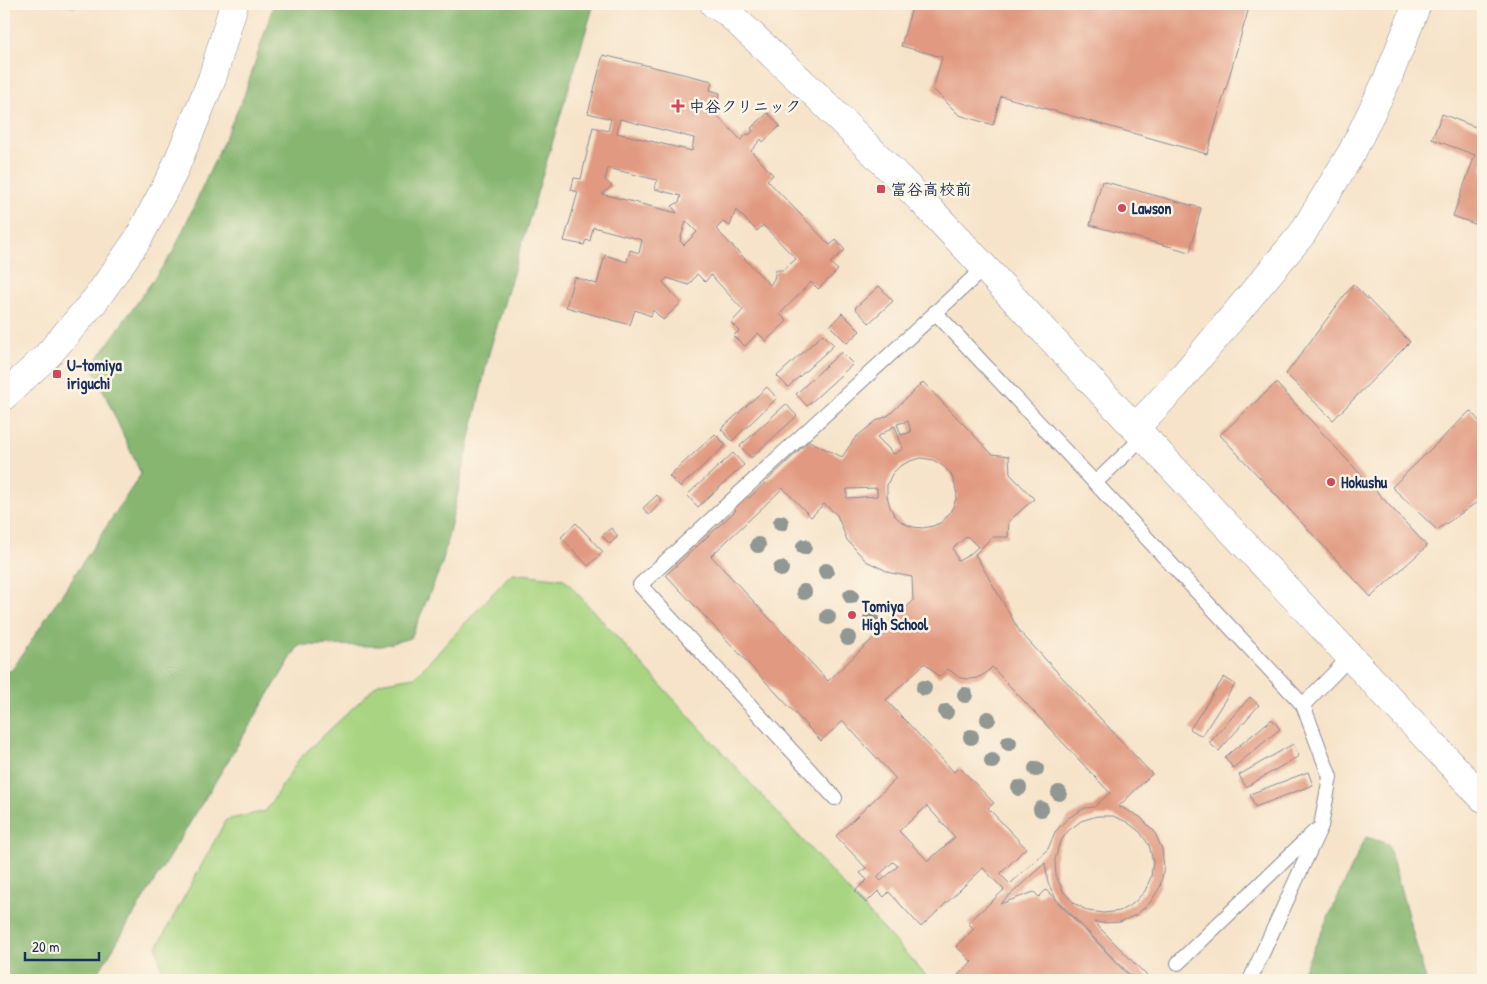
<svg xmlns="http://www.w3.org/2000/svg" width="1487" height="984" font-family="'Patrick Hand','Klee One',sans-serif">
	<rect width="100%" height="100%" fill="#fcf5e5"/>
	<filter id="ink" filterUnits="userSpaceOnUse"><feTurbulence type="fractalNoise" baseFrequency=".02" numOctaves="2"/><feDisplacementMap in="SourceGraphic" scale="10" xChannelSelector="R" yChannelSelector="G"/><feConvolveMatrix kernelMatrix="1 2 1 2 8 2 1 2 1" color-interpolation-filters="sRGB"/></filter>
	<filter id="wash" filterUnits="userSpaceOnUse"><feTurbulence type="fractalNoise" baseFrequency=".0096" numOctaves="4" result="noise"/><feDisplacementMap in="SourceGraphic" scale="20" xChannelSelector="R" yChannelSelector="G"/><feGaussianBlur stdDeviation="1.12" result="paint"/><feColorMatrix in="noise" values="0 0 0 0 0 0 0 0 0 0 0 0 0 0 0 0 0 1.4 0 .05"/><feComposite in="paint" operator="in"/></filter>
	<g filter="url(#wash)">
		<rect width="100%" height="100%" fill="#f6e3c9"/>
		<!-- green -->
		<path fill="#a9d582" stroke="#628270" d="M512 573 564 579 930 980H164L157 947 226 820 266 811 299 759 379 683 415 677Z"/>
		<!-- forest -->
		<path fill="#86b670" stroke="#507267" d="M274 4H594L489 353 442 564 411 638 381 646 299 645 98 973 99 980H4V673L12 670 141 474 92 366 173 252 244 96Z
			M1366 837 1388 844 1426 980H1299Z"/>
		<g id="blocks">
			<!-- building -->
			<path fill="#e19a81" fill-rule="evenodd" d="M61 4H75L74 8Z
				M913 4H1250L1207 154 1001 96 993 125 959 115 933 89 942 57 901 46Z
				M603 55 712 81 710 90 720 93 715 113 741 140 747 134 749 135 753 131 751 128 768 113 780 126 763 142 761 139 751 151 773 175 767 180 830 245 836 240 845 250 830 263 838 270 818 289 811 282 780 314 787 321 766 341 758 333 745 346 733 336 739 331 731 323 743 310 711 275 705 282 697 274 689 285 667 278 663 282 681 303 663 320 653 310 651 316 635 310 630 325 566 307 574 277 597 284 605 255 627 262 630 250 639 253 642 240 593 227 590 241 586 240 584 245 564 241 578 192 571 190 574 178 581 179 593 127 608 131 611 119 588 113ZM620 119 694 138 692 151 617 133ZM608 168 657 180 655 189 681 196 679 202 672 206 677 213 602 194 612 186 605 180ZM736 210 757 231 763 225 796 259 783 270H776L774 279 770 285 716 229 723 222 730 226ZM686 221 697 232 684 245 680 241Z
				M1442 114 1483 130V227L1453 216 1475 155 1432 139Z
				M1102 181 1201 208 1190 252 1090 225Z
				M1353 284 1410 342 1333 420 1286 374Z
				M879 286 893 301 869 323 855 308Z
				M842 313 860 331 847 343 830 326Z
				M823 334 834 345 788 387 777 376Z
				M841 352 853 364 807 406 796 394Z
				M923 382 992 454 1009 456 1010 474 1034 499 1009 521 1008 537H992L975 554 1020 632 1152 774 1118 807 1123 808 1140 817 1154 831 1162 849 1164 868 1160 887 1150 903 1136 915 1120 922 1102 923 1094 922 1151 980H1135L1056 899 1048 883 1045 863 1000 904 1034 892 1039 897 1046 890 1133 980H963L958 975 972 962 956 946 974 929 968 923 1004 890 983 868 921 927 889 892 884 897 878 891 866 903 855 891 867 880 860 873 866 868 836 836 896 779 843 721 821 741 666 575 736 510 734 508 747 496 749 498 809 441 842 457 855 438 876 421 889 415ZM908 421 911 432 901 435 897 424ZM895 426 903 449 894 454 877 437ZM921 458 933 460 943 466 951 474 955 485 957 495 954 505 949 514 942 522 933 526 923 528 913 527 903 523 895 516 890 507 887 496V485L892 474 900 466 910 461ZM783 488 811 517 824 504 837 515 847 540 866 561 891 573 912 577 913 601 828 681 711 556ZM877 488V496L847 498V489ZM967 536 978 547 969 555 958 561 953 548ZM925 663 939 677 948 669 960 678 969 679 977 678 985 674 992 667 1110 793 1094 807 1085 808 1068 818 1055 832 1048 849 1010 884 1000 874 1026 848 988 808 994 803 959 767 954 772 886 700ZM927 806 955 837 928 861 899 831ZM1097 816H1113L1127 822 1140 832 1149 845 1153 861 1151 877 1145 891 1134 903 1120 911 1104 913 1088 911 1074 903 1063 891 1056 876 1055 860 1059 844 1068 831 1081 821ZM893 862 898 866 881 881 877 877Z
				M1276 383 1427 546 1371 597 1220 435Z
				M767 387 777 398 732 441 721 429Z
				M786 404 797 416 751 458 740 446Z
				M1470 411 1483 425V498L1437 530 1392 487Z
				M715 434 726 445 680 487 669 476Z
				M733 453 744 465 698 507 687 495Z
				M657 495 662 501 649 515 643 508Z
				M576 523 603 552 588 566 561 537Z
				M611 528 618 536 610 544 602 536Z
				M1224 677 1235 684 1202 736 1190 729Z
				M1250 697 1259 705 1219 751 1209 743Z
				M1272 719 1280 729 1233 768 1225 757Z
				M1293 744 1299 756 1246 787 1239 775Z
				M1308 772 1313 785 1255 807 1250 794Z"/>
		</g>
	</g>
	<g filter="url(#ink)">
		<use href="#blocks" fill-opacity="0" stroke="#888994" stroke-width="1"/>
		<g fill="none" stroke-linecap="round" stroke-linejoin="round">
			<!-- service casing -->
			<g stroke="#888994" stroke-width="16">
				<path id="service" d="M935 312 1303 705
					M1095 483 1143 437
					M835 798 640 585 984 268
					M1178 963 1315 831
					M1250 980 1321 826 1330 777 1303 705 1350 657"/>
			</g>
			<!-- tertiary casing -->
			<g stroke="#888994" stroke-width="29">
				<path id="tertiary" d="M714 4 727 12 816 95 922 201 1483 798
					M4 396 47 356 96 299 138 239 173 173 212 79 234 4
					M1135 428 1175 386 1302 234 1352 152 1388 78 1417 4"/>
			</g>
			<!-- service -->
			<use href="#service" stroke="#fff" stroke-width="14"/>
			<!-- tertiary -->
			<use href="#tertiary" stroke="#fff" stroke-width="28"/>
		</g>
		<!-- trees -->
		<g fill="#919793">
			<circle cx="781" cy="523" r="8"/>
			<circle cx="758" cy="545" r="8"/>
			<circle cx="804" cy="547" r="8"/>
			<circle cx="781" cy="569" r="8"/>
			<circle cx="826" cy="571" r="8"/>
			<circle cx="804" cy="592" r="8"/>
			<circle cx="851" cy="596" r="8"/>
			<circle cx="828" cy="617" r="8"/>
			<circle cx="871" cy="619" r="8"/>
			<circle cx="848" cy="638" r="8"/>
			<circle cx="924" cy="688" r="8"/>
			<circle cx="965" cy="695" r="8"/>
			<circle cx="946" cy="712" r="8"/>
			<circle cx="988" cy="719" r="8"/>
			<circle cx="971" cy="737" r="8"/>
			<circle cx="1009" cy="743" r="8"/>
			<circle cx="992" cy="761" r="8"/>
			<circle cx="1036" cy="769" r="8"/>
			<circle cx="1019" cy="788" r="8"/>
			<circle cx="1059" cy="793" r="8"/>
			<circle cx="1041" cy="809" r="8"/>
		</g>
	</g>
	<!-- markers -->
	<g fill="#d1495b" stroke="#fcf5e5" stroke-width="2">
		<path d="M675.5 98.5h5v5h5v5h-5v5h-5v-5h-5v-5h5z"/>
		<rect x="876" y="184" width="10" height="10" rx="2.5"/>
		<circle cx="1122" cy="208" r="5"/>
		<rect x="52" y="369" width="10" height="10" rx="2.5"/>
		<circle cx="1331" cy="482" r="5"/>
		<circle cx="852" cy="615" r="5"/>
	</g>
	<g text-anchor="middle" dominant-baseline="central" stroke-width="5" stroke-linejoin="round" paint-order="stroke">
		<!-- poi labels -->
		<g font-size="16" font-weight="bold" fill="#1b2f5e" stroke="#fcf5e5" text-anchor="start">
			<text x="689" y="106">中谷クリニック</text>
			<text x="891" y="189">富谷高校前</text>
			<text x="1132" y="208">Lawson</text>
			<text x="67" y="365">U-tomiya<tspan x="67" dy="18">iriguchi</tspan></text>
			<text x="1341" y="482">Hokushu</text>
			<text x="862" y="606">Tomiya<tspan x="862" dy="18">High School</tspan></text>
		</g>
	</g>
	<!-- margin -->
	<rect width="1487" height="984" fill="none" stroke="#fcf5e5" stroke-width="20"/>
	<!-- scale -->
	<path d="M25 952v8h74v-8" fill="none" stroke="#1b2f5e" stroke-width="2.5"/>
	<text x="32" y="952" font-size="15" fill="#1b2f5e" stroke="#fcf5e5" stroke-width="4" paint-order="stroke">20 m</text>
</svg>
